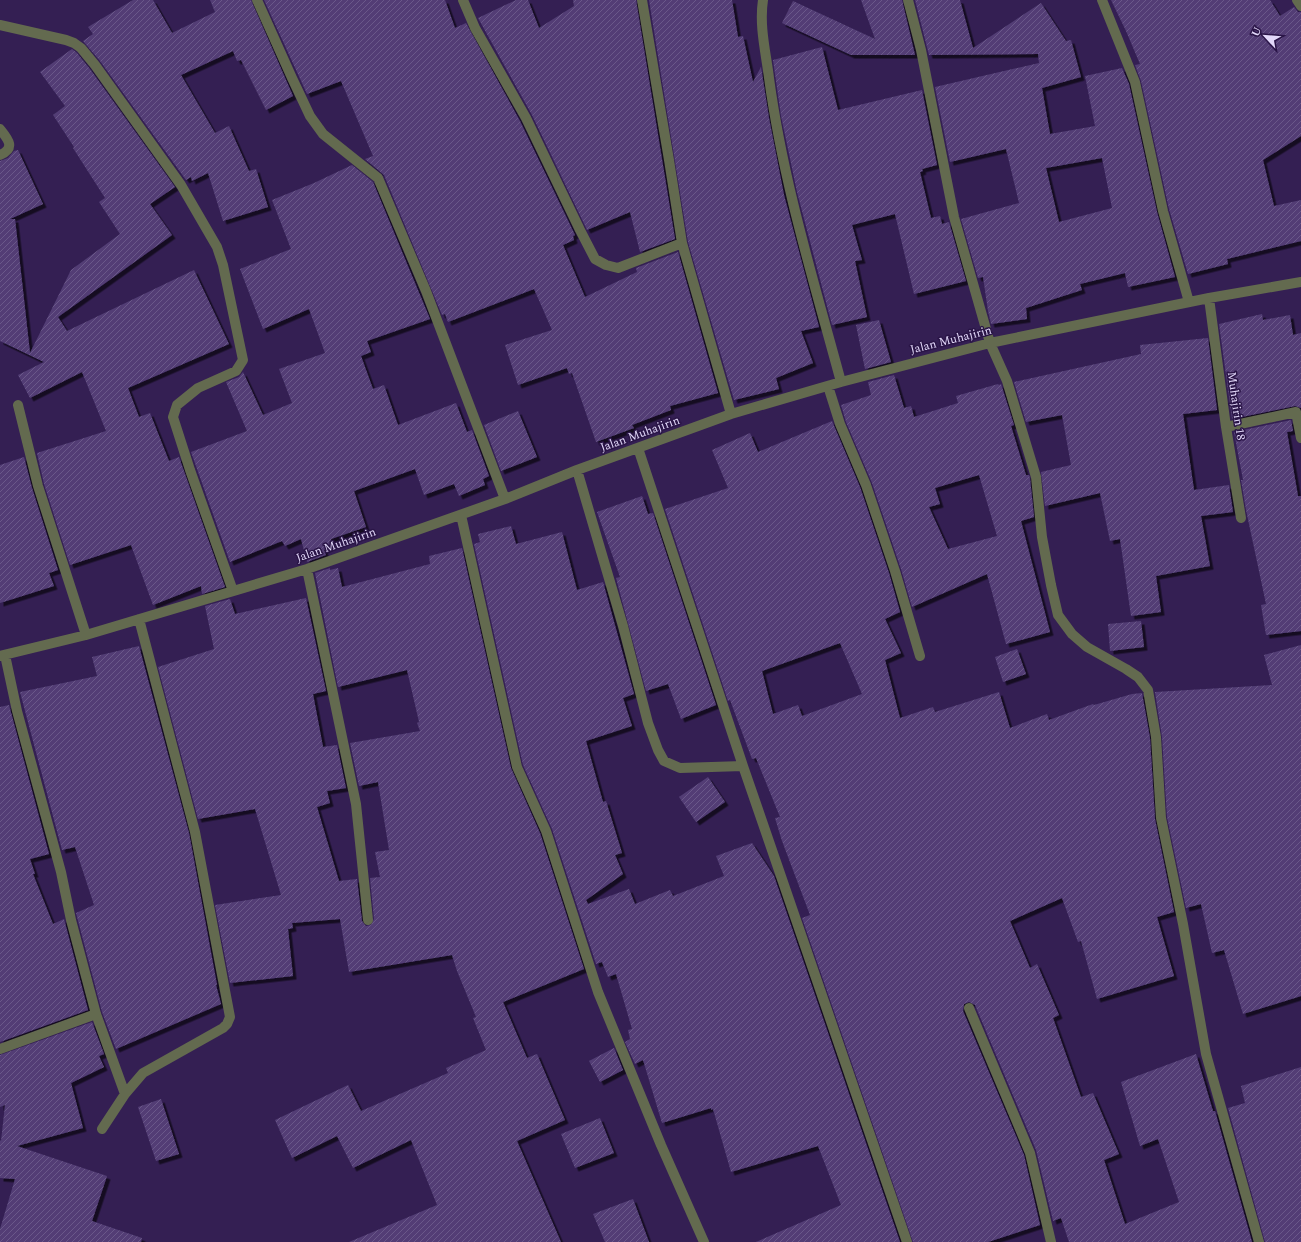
<svg xmlns="http://www.w3.org/2000/svg" width="1301" height="1242" font-family="Spectral,serif">
	<defs>
		<pattern id="building-hatch" width="6" height="6" patternUnits="userSpaceOnUse"><rect width="6" height="6" fill="#523e75"/><path d="M-1 1l2-2M0 6l6-6M5 7l2-2" fill="none" stroke="#6b5989"/></pattern>
		<filter id="shadow"><feDropShadow dx="3.5" dy="3.5" stdDeviation="0" flood-color="#0009"/></filter>
	</defs>
	<rect width="100%" height="100%" fill="#341f53"/>
	<!-- building -->
	<path fill="url(#building-hatch)" fill-rule="evenodd" filter="url(#shadow)" d="M133 0H153L172 33 215 12 210 0H251L293 96 266 110 241 60 237 61 233 51 181 75 215 133 229 126 249 171 256 169 268 207 223 221 208 173 192 181 191 177 186 180 100 61 83 41 93 34 88 27Z
		M264 0H445L455 28 466 23 520 121 575 235 573 236 574 240 563 245 585 297 637 272 636 268 678 252 718 393 670 406 671 410 632 425 634 428 596 442 572 373 569 374 567 368 518 385 505 345 552 330 534 289 448 322 445 314 442 315 384 175 365 159 373 156 341 81 307 94Z
		M516 0H528L539 28 574 6 573 0H636L675 239 640 252 630 212 587 230 532 115 478 18Z
		M649 0H732L738 37 743 36 753 82 761 67 769 118 784 195 819 327 801 331 813 363 776 378 779 389 734 400 688 242Z
		M861 0H902L915 55H851L782 23 793 1 875 39Z
		M915 0H960L973 48 1041 3 1066 41 1071 40 1081 77 1042 88 1050 134 1095 126 1085 76 1122 68 1129 84 1157 212 1175 277 1128 287 1125 273 1080 284 1082 290 1026 308 1027 319 991 324 988 311 983 277 978 278 961 219 1019 203 1006 149 950 162 935 87 1039 63 1038 54 929 55ZM1102 158 1112 208 1059 222 1046 168Z
		M1111 0H1270L1280 16 1294 7 1298 12H1301V136L1263 160 1274 206 1301 200V241L1227 259 1228 264 1188 274 1169 209 1141 81 1135 65 1140 64 1126 31Z
		M822 47 838 110 922 90 937 165 922 169 923 171 920 172 931 218 940 216 942 224 949 222 966 281 914 294 895 214 852 225 862 260 855 261 867 317 832 325 797 192 781 116 773 60Z
		M72 49 77 53 90 69 175 187 150 204 172 235 58 317 67 331 194 270 229 344 128 388 139 417 150 413 169 461 179 457 225 587 202 594 201 586 153 605 131 545 70 565 44 484 37 453 106 431 82 372 30 398 18 375 44 362 0 341V161L8 158 14 151 18 150 43 204 10 219H15L30 353 71 270 120 234 99 202 105 198 73 148 74 147 53 115 65 106 40 72Z
		M352 165 373 182 430 319 367 341 371 352 361 356 373 389 384 385 398 425 456 403 467 432 472 430 489 476 483 479 485 485 459 496 454 484 424 495 415 469 354 491 366 527 331 539 332 546 324 550 326 555 307 562 301 539 285 546 282 541 230 562 191 452 247 431 226 382 239 377 243 372 263 415 292 403 279 369 325 353 309 309 263 329 240 269 291 249 272 200 314 183Z
		M1262 314 1263 320 1290 315 1293 335 1301 333V408L1295 406 1232 419 1219 324Z
		M879 320 891 362 865 369 856 325Z
		M1208 338 1217 410 1183 414 1194 490 1229 485 1233 512 1201 516 1210 566 1156 576 1161 612 1131 616 1120 539 1110 541 1100 493 1045 506 1041 472 1071 465 1062 415 1026 422 1014 382 1141 354 1140 345Z
		M894 375 904 408 911 406 914 417 958 403 956 396 998 384 999 385 1001 384 1014 425 1011 426 1026 475H1029L1030 478 1034 517 1021 521 1050 632 1006 644 987 574 912 607 901 569 872 483 846 422 841 405 871 395 868 382ZM979 475 997 536 948 549 929 507 940 504 935 488Z
		M518 411 537 457 501 471 484 425Z
		M1291 420 1293 431 1287 432 1298 496H1301V631L1266 635 1261 605 1266 604 1246 510 1241 480H1243L1234 432Z
		M832 421 860 487 889 573 900 612 885 619 901 653 885 660 900 718 933 707 935 712 999 692 1010 728 1047 714 1049 720 1093 704 1094 705 1132 694 1142 693 1150 738 1155 819 1174 912 1157 917 1174 976 1097 999 1081 941 1078 942 1062 898 1010 921 1030 968 1037 964 1059 1015 1053 1018 1081 1097 1093 1093 1119 1154 1104 1160 1125 1224 1179 1202 1158 1139 1140 1146 1121 1082 1196 1054 1213 1111H1215L1252 1242H1069L1061 1218 1053 1221 1036 1150 975 1005 969 1002 964 1004 963 1011 1024 1155 1040 1225 988 1242H913L802 918 810 915 782 841 775 818 780 817 756 758 752 759 730 700 728 701 665 509 728 488 712 450 750 433 758 452ZM840 643 862 694 802 716 798 705 773 714 762 671Z
		M24 457 32 488 58 570 49 573 54 586 0 603V465Z
		M642 496 648 514 653 513 716 705 681 719 668 684 646 691 616 578 620 577 597 512Z
		M511 526 516 544 562 532 577 590 603 582 634 694 623 698 632 726 586 741 603 802 606 801 622 853 615 855 623 874 586 900 588 904 629 889 635 904 670 890 673 896 724 876 716 856 752 843 774 876 900 1242H756L841 1205 818 1146 731 1172 713 1109 711 1110V1108L662 1123 643 1060 635 1064 625 1042 630 1039 628 1030 632 1029 616 974 608 977 602 962 596 964 552 829 523 765 474 544 480 542 478 534Z
		M462 548 511 768 540 833 584 969 503 1002 527 1058 537 1054 565 1120 517 1141 561 1242H349L437 1205 411 1140 353 1168 337 1136 292 1158 275 1120 348 1085 361 1111 448 1073 446 1068 486 1050 473 1018 476 1017 457 971 452 955 349 972 340 919 292 923 293 928 288 929 293 976 230 983 215 905 281 895 255 809 198 819 158 667 214 649 205 606 230 599 235 614 306 598 326 691 313 694 323 747 337 745 346 788 327 791 330 803 317 807 339 881 357 879 362 921 366 926 371 925 374 919 370 878 380 877 375 852 389 850 378 782 359 786 350 743 420 731 417 723 419 722 407 670 338 687 315 573 330 568V570L338 568 342 587 430 564 429 556Z
		M1141 621 1144 647 1110 651 1108 624Z
		M1301 645V996L1243 1014 1224 950 1212 953 1201 904 1186 908 1167 817 1162 737 1155 692 1272 685 1264 655Z
		M139 646 189 833 217 985H216L221 1004 116 1049 102 1012 76 913 94 905 75 847 62 850 20 692 97 676 92 657Z
		M1017 649 1026 674 1003 682 995 657Z
		M9 705 49 854 30 859 35 874H33L53 924 64 919 88 1010 0 1042V707Z
		M708 777 725 802 696 822 679 797Z
		M92 1022 104 1054 99 1056 104 1067 71 1083 83 1128 17 1146 107 1176 92 1221 142 1238 141 1242H0V1229L15 1179 0 1178V1140L1 1141 5 1105 0 1107V1055Z
		M614 1048 623 1070 600 1082 589 1061Z
		M1301 1067V1242H1265L1228 1108 1245 1103 1241 1086Z
		M161 1099 179 1154 156 1161 138 1107Z
		M600 1118 614 1153 575 1168 561 1134Z
		M633 1199 649 1242H605L593 1214Z"/>
	<g fill="none" stroke-linecap="round" stroke-linejoin="round">
		<!-- street -->
		<path stroke="#636a4f" stroke-width="10" d="M257 0 292 78 310 116 323 134 378 178 426 291 505 499
			M463 0 475 28 526 118 580 230 595 259 606 265 618 268 682 243
			M642 0 669 160 682 243 731 414
			M763 0C759 26 766 53 769 78 783 182 814 282 841 382
			M908 0 921 50 954 217 990 343 1007 381 1036 477 1042 537 1051 585 1058 615 1072 634 1087 647 1126 669 1138 677 1148 690 1156 737 1161 818 1183 924 1206 1054 1259 1242
			M1102 0 1135 82 1163 211 1189 302
			M1297 0 1301 6
			M0 25 66 40 74 43 81 48 95 65 181 185 217 247 223 265 243 360 236 371 198 388 177 405 173 417 190 470 233 591
			M0 129C8 139 16 148 0 155
			M1209 298 1226 427 1241 518
			M828 386 840 424 866 485 895 571 920 656
			M18 405 38 486 86 635
			M1226 427 1296 412 1301 438
			M638 448 743 766 907 1242
			M577 470 623 626 648 723 658 750 664 761 680 768 743 766
			M461 515 517 767 546 831 598 992 661 1145 704 1242
			M307 569 356 804 368 920
			M5 655 17 711 61 872 71 920 96 1014 125 1094
			M0 656 86 635 307 569 505 499 577 470 731 414 841 382 990 343 1209 298 1301 282
			M969 1008 1030 1153 1051 1242
			M0 1049 96 1014
			M102 1129 125 1094 143 1073 223 1028 227 1024 230 1017 195 832 139 619"/>
	</g>
	<g text-anchor="middle" dominant-baseline="central" stroke-width="3" stroke-linejoin="round" paint-order="stroke">
		<!-- street labels -->
		<g font-size="12" fill="#e2d8f9" stroke="#2a1547">
			<text transform="translate(951 340) rotate(-14)">Jalan Muhajirin</text>
			<text transform="translate(1236 406) rotate(82)">Muhajirin 18</text>
			<text transform="translate(640 434) rotate(-20)">Jalan Muhajirin</text>
			<text transform="translate(336 545) rotate(-19)">Jalan Muhajirin</text>
		</g>
	</g>
	<!-- north arrow -->
	<g transform="translate(1265 36) rotate(296)" stroke="#2a1547" stroke-width="3" paint-order="stroke">
	<path d="M0-3L7 15L0 10L-7 15Z" fill="#e2d8f9"/>
	<text y="-6" font-size="11" font-weight="bold" text-anchor="middle" fill="#e2d8f9">U</text>
	</g>
</svg>
